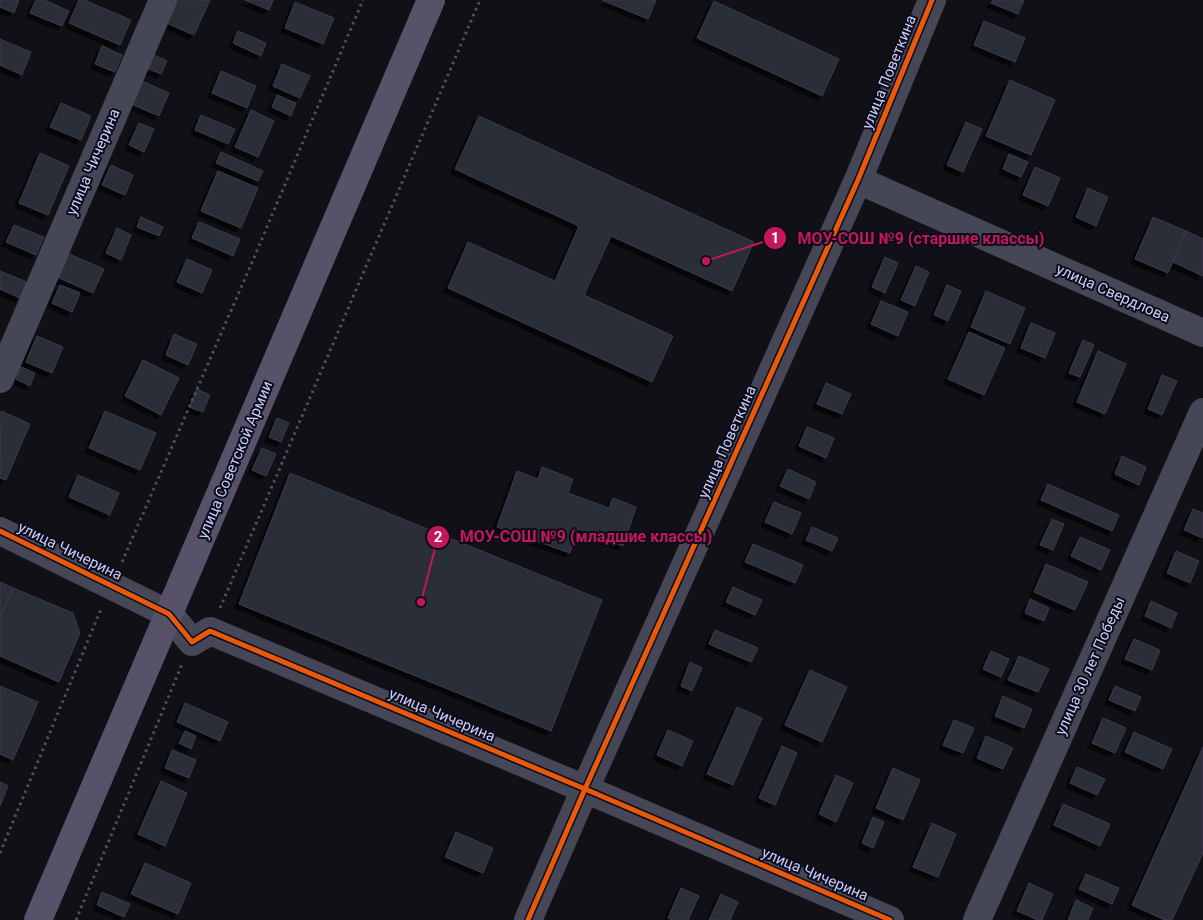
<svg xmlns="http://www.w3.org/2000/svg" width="1203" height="920" font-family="Roboto,sans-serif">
	<defs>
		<filter id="shadow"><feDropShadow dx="-4.5" dy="4.5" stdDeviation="0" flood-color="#0009"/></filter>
	</defs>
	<rect width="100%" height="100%" fill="#101016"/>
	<!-- building -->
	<path fill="#2c2d39" stroke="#3a3a4a" filter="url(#shadow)" d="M0 0H19L14 13 0 7Z
		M36 0H44L69 11 62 26 30 13Z
		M79 0H84L131 20 120 45 69 23Z
		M171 0H210L194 35 162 21Z
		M245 0H273L269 10Z
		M602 0H656L648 19Z
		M993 0H1024L1018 14 991 3Z
		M714 1 839 59 822 96 697 38Z
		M295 2 334 18 323 44 285 28Z
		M984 21 1025 38 1015 62 974 45Z
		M238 31 266 43 261 56 233 43Z
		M0 39 31 52 22 75 0 65Z
		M102 46 122 55 115 72 95 64Z
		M148 52 167 61 161 74 142 66Z
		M282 64 310 76 300 98 273 86Z
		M221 71 256 86 247 108 212 93Z
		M1010 80 1055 100 1031 155 986 136Z
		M142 81 169 93 159 116 131 104Z
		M277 95 296 103 291 116 272 107Z
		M61 103 91 116 81 140 50 127Z
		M251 110 274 121 258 157 235 147Z
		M201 115 235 129 228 144 195 130Z
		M479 116 754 242 732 291 611 236 584 295 673 336 652 382 448 288 468 242 555 281 579 226 455 169Z
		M966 122 982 129 963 172 947 165Z
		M139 123 154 129 144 152 129 145Z
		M221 152 263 171 258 181 216 163Z
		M40 153 69 166 48 215 19 203Z
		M1009 154 1028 162 1021 177 1003 169Z
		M111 165 133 175 125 195 102 185Z
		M1035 167 1060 178 1048 206 1023 195Z
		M218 171 258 188 241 228 201 211Z
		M1088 188 1108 197 1096 226 1076 217Z
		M141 217 163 227 159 236 137 227Z
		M1153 217 1186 231 1168 273 1135 259Z
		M199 222 240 239 233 256 192 238Z
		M14 225 44 237 36 255 6 242Z
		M117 228 131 235 121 260 106 253Z
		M1186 231 1203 239V276L1173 262Z
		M69 254 104 269 93 293 59 278Z
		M885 257 898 263 885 293 872 287Z
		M187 259 212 270 202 293 177 282Z
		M916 266 929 272 915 306 901 300Z
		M0 271 27 282 20 298 0 289Z
		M60 285 80 293 72 312 52 303Z
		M947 285 961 291 948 321 934 315Z
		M986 291 1025 308 1010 344 971 327Z
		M881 301 908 312 898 336 871 324Z
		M1031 323 1055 333 1045 358 1021 348Z
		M969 332 1005 348 984 395 948 379Z
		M174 334 197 344 188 365 166 355Z
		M37 336 63 347 52 373 26 362Z
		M1083 340 1094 345 1080 377 1069 373Z
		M1098 351 1126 364 1105 414 1077 402Z
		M143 360 179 378 161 415 125 396Z
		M21 367 35 373 30 386 16 379Z
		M1162 375 1177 381 1162 415 1148 409Z
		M826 383 851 394 842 414 817 404Z
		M197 389 210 395 203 412 189 407Z
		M1 411 30 424 6 480 0 478Z
		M105 411 156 433 140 470 89 448Z
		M277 418 289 423 281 442 269 437Z
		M807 427 834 438 826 458 799 446Z
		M262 448 276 454 266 476 252 470Z
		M1122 456 1146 467 1139 485 1115 474Z
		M542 467 573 479 568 493 609 508 613 498 636 507 623 546 578 529 570 553 497 527 517 471 538 479Z
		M788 469 816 482 809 499 780 486Z
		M290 473 602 600 551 731 239 604Z
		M78 475 119 493 110 515 69 497Z
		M1048 484 1119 515 1112 531 1041 500Z
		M774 502 801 513 792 534 765 522Z
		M1193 509 1203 513V538L1184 530Z
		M1052 519 1064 524 1053 550 1040 545Z
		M812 527 838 538 832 551 806 540Z
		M1080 537 1110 550 1101 570 1071 556Z
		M753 544 803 565 795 583 745 562Z
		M1176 551 1199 561 1190 583 1167 573Z
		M1046 564 1088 582 1075 610 1034 592Z
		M0 582 13 588 0 618Z
		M733 587 762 600 755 615 726 602Z
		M13 588 73 613 80 633 59 682 0 656V618Z
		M1030 599 1049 608 1044 621 1025 613Z
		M1151 601 1177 613 1171 628 1145 616Z
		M715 630 758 648 751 662 709 644Z
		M1134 639 1160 650 1152 670 1125 659Z
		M991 651 1009 659 1001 677 983 669Z
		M1019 656 1049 669 1038 692 1008 680Z
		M690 662 702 668 692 691 681 686Z
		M810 670 847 687 822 742 785 725Z
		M0 686 38 702 13 760 0 754Z
		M1115 686 1141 697 1135 711 1109 700Z
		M1003 696 1032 709 1024 728 995 716Z
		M185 703 228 722 220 741 177 722Z
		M737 707 762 718 733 785 707 774Z
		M1103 718 1126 728 1115 753 1092 743Z
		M954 720 974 728 963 753 943 745Z
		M668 730 693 741 682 766 657 755Z
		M185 731 196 736 191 749 179 743Z
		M1134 732 1172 749 1163 769 1125 752Z
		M986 736 1013 748 1003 769 977 758Z
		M782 746 797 753 775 805 759 798Z
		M1203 747V853L1172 920H1165L1132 905Z
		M172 750 196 760 189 778 165 768Z
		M1077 767 1105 779 1097 795 1070 783Z
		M893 768 920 780 903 820 876 808Z
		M836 775 853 783 836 822 819 814Z
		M161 781 187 793 165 846 138 834Z
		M0 782 8 786 0 806Z
		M1063 804 1110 824 1100 846 1054 825Z
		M873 817 884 822 873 848 862 843Z
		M932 823 956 834 938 877 913 867Z
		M456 832 493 848 483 873 445 857Z
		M145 863 191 883 178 914 131 894Z
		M1086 874 1119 888 1112 904 1079 889Z
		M1029 883 1053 894 1042 920H1038L1017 911Z
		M681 888 699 896 688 920H672L668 918Z
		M102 892 130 904 124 917 97 905Z
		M721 894 738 902 730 920H709Z
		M1076 900 1093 908 1088 920H1068Z"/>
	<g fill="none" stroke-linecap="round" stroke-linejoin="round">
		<!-- path -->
		<path stroke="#46545b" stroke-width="3" stroke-dasharray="2.5 4" stroke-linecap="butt" d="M122 562 253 260 363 0
			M220 608 480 0
			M0 853 101 609
			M76 920 182 664"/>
		<!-- minor -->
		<path stroke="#454757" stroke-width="28" d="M858 180 1203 333
			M0 379 163 0
			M0 531 169 614 192 642 210 631 585 789 890 920
			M528 920 585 789 858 180 932 0
			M977 920 1203 412"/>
		<!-- major -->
		<path stroke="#575169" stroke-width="28" d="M38 920 431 0"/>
		<!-- cycleway casing -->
		<g stroke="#0c0c1a" stroke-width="8">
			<path id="cycleway" d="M0 531 169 614 192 642 210 631 585 789 890 920
				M528 920 585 789 858 180 932 0"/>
		</g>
		<!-- cycleway -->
		<use href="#cycleway" stroke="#e8590c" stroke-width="5"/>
	</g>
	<g text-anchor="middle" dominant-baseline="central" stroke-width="4" stroke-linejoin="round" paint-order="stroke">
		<!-- street labels -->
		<g font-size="15" fill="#cacdfa" stroke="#0c0c1a">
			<text transform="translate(889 72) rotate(-68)">улица Поветкина</text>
			<text transform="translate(93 162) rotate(-67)">улица Чичерина</text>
			<text transform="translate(1113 293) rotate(24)">улица Свердлова</text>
			<text transform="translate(727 442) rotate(-66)">улица Поветкина</text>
			<text transform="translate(235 460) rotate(-67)">улица Советской Армии</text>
			<text transform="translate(70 551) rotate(26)">улица Чичерина</text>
			<text transform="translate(1090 666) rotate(-66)">улица 30 лет Победы</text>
			<text transform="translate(442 715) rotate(23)">улица Чичерина</text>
			<text transform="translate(815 874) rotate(23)">улица Чичерина</text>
		</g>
	</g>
	<!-- callouts -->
	<path fill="none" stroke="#c2185b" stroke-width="2" d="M706 261L775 238M421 602L438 537"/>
	<g fill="#c2185b" stroke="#0c0c1a" stroke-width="2">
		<circle cx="706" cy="261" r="5"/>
		<circle cx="421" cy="602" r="5"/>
		<circle cx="775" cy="238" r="12"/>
		<circle cx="438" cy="537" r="12"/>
	</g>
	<g font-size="15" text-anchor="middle" font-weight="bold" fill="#fff">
		<text x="775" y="243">1</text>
		<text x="438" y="542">2</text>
	</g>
	<g font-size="16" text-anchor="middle" font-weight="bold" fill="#c2185b" stroke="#0c0c1a" stroke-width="4" stroke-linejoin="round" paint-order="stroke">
		<text x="921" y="244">МОУ-СОШ №9 (старшие классы)</text>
		<text x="586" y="542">МОУ-СОШ №9 (младшие классы)</text>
	</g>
</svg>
